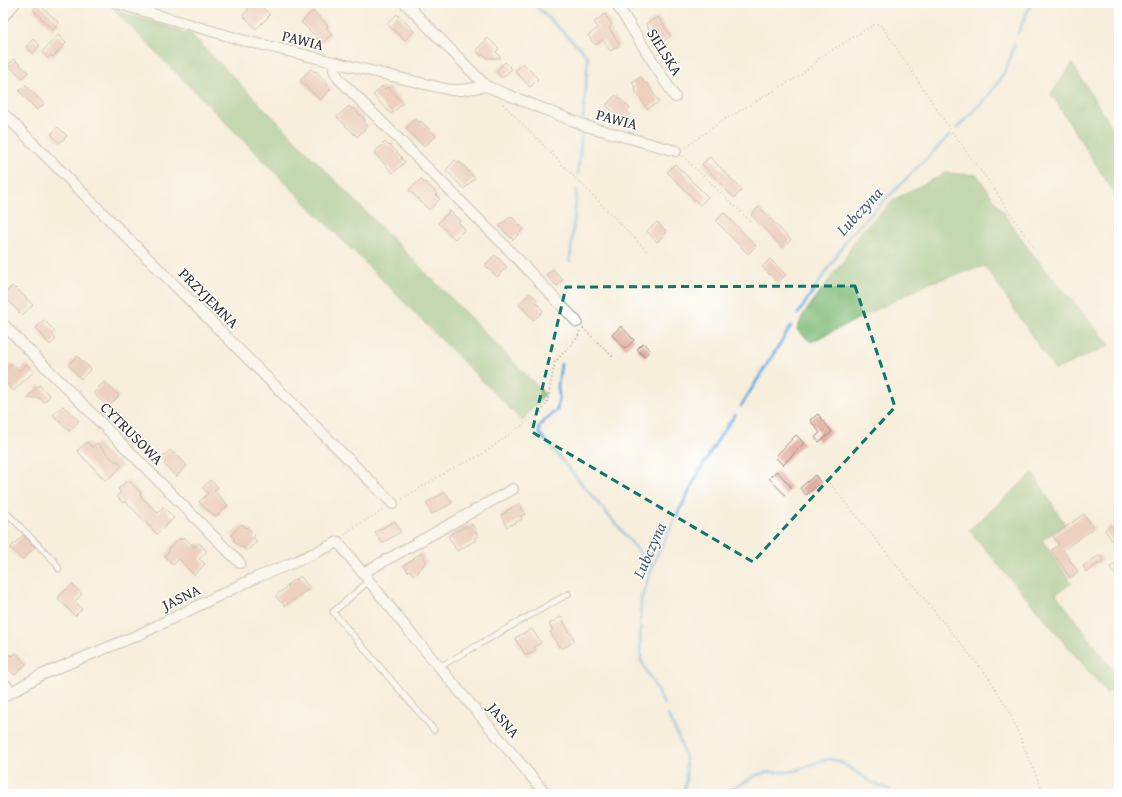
<svg xmlns="http://www.w3.org/2000/svg" width="1122" height="797" font-family="'Gentium Book Plus',serif">
	<rect width="100%" height="100%" fill="#fff"/>
	<filter id="ink" filterUnits="userSpaceOnUse"><feTurbulence type="fractalNoise" baseFrequency=".025" numOctaves="2"/><feDisplacementMap in="SourceGraphic" scale="8" xChannelSelector="R" yChannelSelector="G"/><feConvolveMatrix kernelMatrix="1 2 1 2 8 2 1 2 1" color-interpolation-filters="sRGB"/></filter>
	<filter id="wash" filterUnits="userSpaceOnUse"><feTurbulence type="fractalNoise" baseFrequency=".012" numOctaves="4" result="noise"/><feDisplacementMap in="SourceGraphic" scale="16" xChannelSelector="R" yChannelSelector="G"/><feGaussianBlur stdDeviation="0.9" result="paint"/><feColorMatrix in="noise" values="0 0 0 0 0 0 0 0 0 0 0 0 0 0 0 0 0 1.4 0 .05"/><feComposite in="paint" operator="in"/></filter>
	<g filter="url(#wash)">
		<rect width="100%" height="100%" fill="#f7eedc"/>
		<!-- forest -->
		<path fill="#83bc7a" stroke="#577452" d="M114 10 191 34 200 43 545 394 522 421Z
			M1072 64 1119 138V201L1051 94Z
			M945 173 977 175 1030 251 1110 345 1055 370 985 266 932 282 811 342 797 330 803 315 846 257 858 235 895 199Z
			M1033 473 1065 525 1042 540 1072 583 1056 594 1119 678V685L1107 693 969 530Z"/>
		<g fill="none" stroke-linecap="round" stroke-linejoin="round">
			<!-- stream -->
			<path stroke="#6baee0" stroke-width="3" d="M533 3 583 51 588 58 583 119
				M1018 33 1029 8 1032 3
				M957 128C976 109 996 91 1007 66 1010 60 1012 52 1014 45
				M578 173 582 131
				M570 261 577 190
				M798 314 850 235 950 135
				M561 364 558 386 559 397 557 410 544 421 539 427V433L653 568
				M741 406 791 326
				M664 704 641 660 640 641 641 599 657 555 699 472 720 436 735 415
				M668 715C678 735 688 755 686 778 686 783 684 789 683 794
				M723 794 759 774 770 772H786L798 770 820 761 829 759 839 761 871 782 890 790
				M903 794H904"/>
		</g>
		<g id="blocks">
			<!-- building -->
			<path fill="#e1ab9e" d="M252 3H258L270 15 256 29 243 15 249 9 247 8Z
				M39 4 59 23 53 30 33 10Z
				M313 11 328 26 326 28 332 34 322 43 301 22Z
				M397 14 414 31 405 40 387 24Z
				M605 14 612 25 609 28 620 45 610 51 603 40 595 45 588 35 598 28 594 22Z
				M658 17 671 36 661 43 654 33 652 34 646 24Z
				M58 35 66 43 53 57 51 55 48 58 42 52Z
				M488 38 499 49 496 52 501 58H487L483 54 481 56 476 50Z
				M33 39 40 45 33 53 26 47Z
				M14 59 28 72 22 78 8 65Z
				M505 62 512 69 502 78 496 71Z
				M523 63 538 79 530 87 515 71Z
				M311 69 315 72 316 71 328 84 327 85 331 89 320 100 300 80Z
				M641 77 645 84 647 83 659 102 647 109 635 90 636 89 632 82Z
				M26 85 44 104 37 110 19 91Z
				M382 86 385 89 388 87 403 103 391 114 373 95Z
				M616 95 630 108 627 111 630 114 623 122 606 105Z
				M349 106 352 109 353 108 365 120 364 122 368 126 357 137 337 117Z
				M415 119 419 122 421 121 436 136 424 147 406 128Z
				M58 127 67 136 59 143 51 134Z
				M385 142 389 146 390 145 402 157 401 158 405 162 393 173 374 153Z
				M710 157 742 190 734 198 702 164Z
				M455 160 459 164 460 162 475 178 464 189 446 170Z
				M675 164 708 197 700 205 667 172Z
				M421 179 424 183 425 182 438 194 436 195 440 199 429 210 409 190Z
				M759 207 791 240 783 248 751 215Z
				M450 211 460 221 458 222 465 229 455 239 438 223Z
				M724 213 756 246 748 254 716 221Z
				M511 216 524 229 513 240 499 226Z
				M657 222 667 232 657 242 647 231Z
				M495 255 507 267 497 277 485 265Z
				M770 259 786 275 778 283 762 267Z
				M553 269 563 280 557 286 546 275Z
				M12 286 15 289 16 288 33 305 22 315 6 298 8 296 5 293Z
				M530 293 537 299 535 301 543 311 534 320 519 304Z
				M44 320 55 331 52 334 56 339 50 345 36 328Z
				M621 326 634 340 625 349 612 335Z
				M643 343 650 350 644 357 637 349Z
				M77 356 91 369 81 379 68 365Z
				M12 363 19 371 27 364 34 372 13 391 3 380V372Z
				M104 382 119 396 108 407 93 393Z
				M39 385 50 396 44 402 40 398H27Z
				M63 406 79 421 69 431 53 415Z
				M818 414 832 432 819 442 815 437 820 433 810 420Z
				M796 435 804 443 783 465 775 457Z
				M87 442 92 447 97 443 115 462 117 460 122 466 106 481 77 451Z
				M170 450 174 454 175 453 187 465 176 477 164 464 166 462 162 458Z
				M777 471 792 488 785 495 769 478Z
				M815 475 821 483 806 495 800 488Z
				M128 480 141 493 140 494 143 499 158 513 163 507 174 518 157 534 125 501 123 503 117 496 121 493 118 489Z
				M210 480 218 487 214 491 228 505 216 517 199 502 208 493 203 488Z
				M445 492 452 503 432 514 426 503Z
				M519 504 525 514 521 516 522 519 507 527 501 515 507 512 506 511Z
				M1084 514 1094 528 1063 550 1078 572 1070 578 1051 550 1059 545 1053 536Z
				M395 521 401 532 382 543 375 532Z
				M242 524 246 528 247 527 255 535 253 537 257 541 247 551 243 547 241 548 233 540 235 539 231 535Z
				M472 524 478 536 474 538 476 540 457 551 448 536 467 525 468 527Z
				M1111 525 1119 537V551L1105 530Z
				M23 535 35 547 22 560 10 548Z
				M184 537 194 547 199 543 207 551 199 559 205 564 194 575 179 559 173 565 165 556 170 550 168 549 180 538 181 540Z
				M422 553 427 563 422 565 423 567 418 570 419 572 413 575 410 570 408 572 404 565 414 559 413 558Z
				M1100 555 1103 561 1086 572 1083 566Z
				M1119 561V580L1110 567Z
				M300 576 310 588 285 606 282 602H280L276 596 288 586 287 585 295 579 296 580Z
				M72 584 82 594 75 601 82 609 75 616 58 598Z
				M561 617 575 641 562 649 560 646 559 647 550 632 553 630 549 624Z
				M532 629 541 643 534 647 536 650 526 656 515 638Z
				M16 653 26 664 15 675 3 664V661L10 654 12 656Z"/>
		</g>
	</g>
	<g filter="url(#ink)">
		<use href="#blocks" fill-opacity="0" stroke="#918c84" stroke-width="1"/>
		<g fill="none" stroke-linecap="round" stroke-linejoin="round">
			<!-- service casing -->
			<g stroke="#918c84" stroke-width="7">
				<path id="service" d="M3 509 55 562 59 569
					M369 581 333 612 434 730
					M439 667 568 594"/>
			</g>
			<!-- minor casing -->
			<g stroke="#918c84" stroke-width="12">
				<path id="minor" d="M116 3 242 40 450 90H462L486 86
					M405 3 486 86 586 126 676 151
					M616 3 675 97
					M3 17 15 3
					M333 62 334 70 339 79 509 250 577 322
					M3 113 393 504
					M3 324 240 563
					M363 573 513 489
					M3 682 12 692
					M3 697 41 675 138 635 255 578 297 561 338 542 409 631 546 794"/>
			</g>
			<!-- path -->
			<path stroke="#918c84" stroke-width="1.5" stroke-dasharray="1 3" stroke-linecap="butt" d="M1119 3V4
				M503 104 647 251
				M686 147 720 122 801 75 821 57 873 25 877 24 882 26 949 128 994 189 1034 248
				M683 156 752 223
				M583 328 614 358
				M827 480 989 678 1009 711 1044 794
				M402 499 446 472 481 455 542 411 547 403 555 362 578 337 580 330
				M345 535 349 530 385 509"/>
			<!-- service -->
			<use href="#service" stroke="#fff" stroke-width="5"/>
			<!-- minor -->
			<use href="#minor" stroke="#fff" stroke-width="10"/>
		</g>
	</g>
	<!-- marked area -->
	<path d="M0 0H1122V797H0ZM855 286 895 407 753 562 532 432 566 287Z" fill="#f7eedc" fill-opacity=".55" fill-rule="evenodd"/>
	<path fill="none" stroke="#0f766e" stroke-width="3" stroke-dasharray="8 5" stroke-linejoin="round" d="M855 286 895 407 753 562 532 432 566 287Z"/>
	<g text-anchor="middle" dominant-baseline="central" stroke-width="3" stroke-linejoin="round" paint-order="stroke">
		<!-- street labels -->
		<g font-size="15" fill="#2b2b2b" stroke="#fff">
			<text transform="translate(303 40) rotate(14)">PAWIA</text>
			<text transform="translate(665 52) rotate(58)">SIELSKA</text>
			<text transform="translate(617 119) rotate(15)">PAWIA</text>
			<text transform="translate(209 298) rotate(45)">PRZYJEMNA</text>
			<text transform="translate(132 433) rotate(45)">CYTRUSOWA</text>
			<text transform="translate(181 597) rotate(-26)">JASNA</text>
			<text transform="translate(504 720) rotate(50)">JASNA</text>
		</g>
		<!-- water labels -->
		<g font-size="16" font-style="italic" fill="#455f73" stroke="#fff">
			<text transform="translate(859 211) rotate(-47)">Lubczyna</text>
			<text transform="translate(649 550) rotate(-66)">Lubczyna</text>
		</g>
	</g>
	<!-- margin -->
	<rect width="1122" height="797" fill="none" stroke="#fff" stroke-width="16"/>
</svg>
